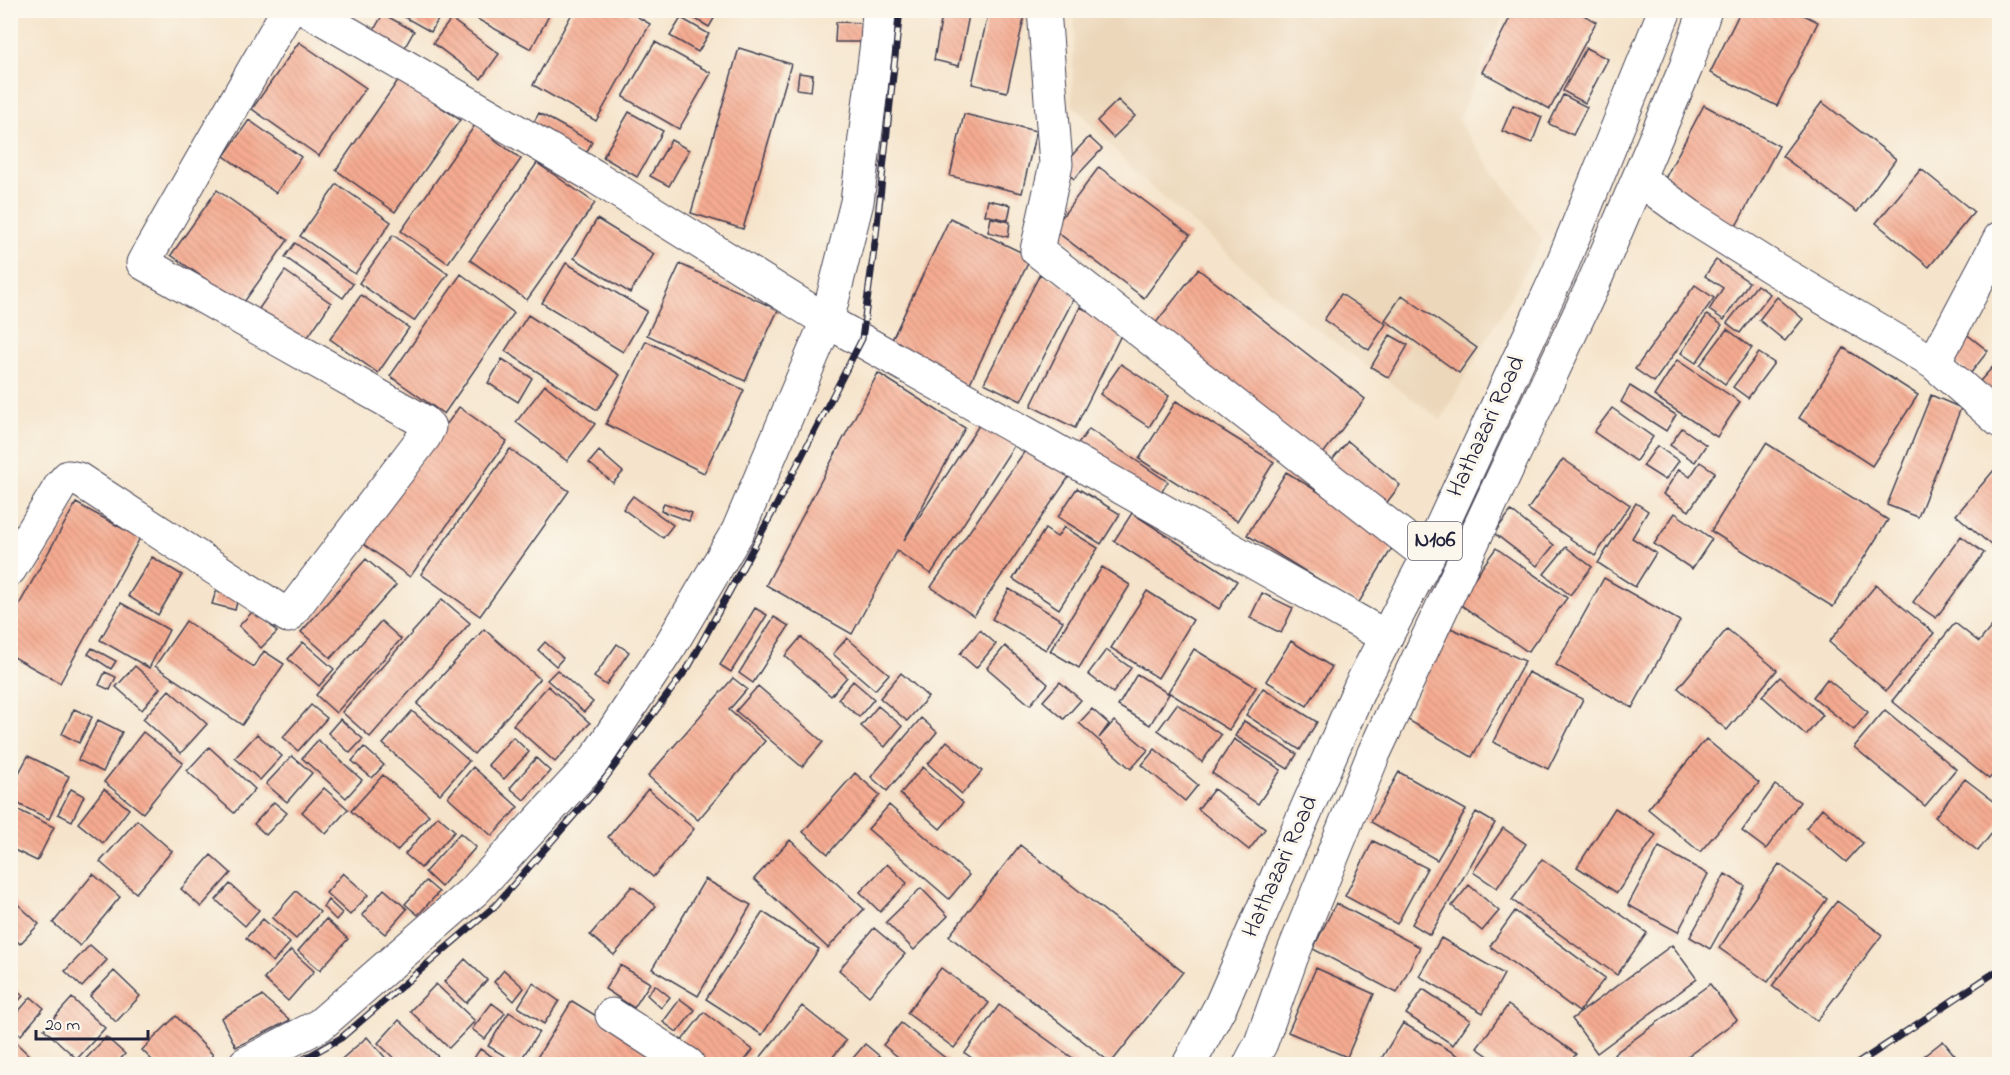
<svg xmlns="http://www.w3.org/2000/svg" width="2010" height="1075" font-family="'Indie Flower',sans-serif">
	<defs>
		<pattern id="building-back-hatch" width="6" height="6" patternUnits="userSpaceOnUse" patternTransform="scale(1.5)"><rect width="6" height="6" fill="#f5ab91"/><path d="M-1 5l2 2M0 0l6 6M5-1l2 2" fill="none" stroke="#d2937e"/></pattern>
	</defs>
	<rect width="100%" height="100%" fill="#fbf7ec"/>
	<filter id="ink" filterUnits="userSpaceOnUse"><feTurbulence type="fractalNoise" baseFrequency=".0167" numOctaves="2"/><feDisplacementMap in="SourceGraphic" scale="12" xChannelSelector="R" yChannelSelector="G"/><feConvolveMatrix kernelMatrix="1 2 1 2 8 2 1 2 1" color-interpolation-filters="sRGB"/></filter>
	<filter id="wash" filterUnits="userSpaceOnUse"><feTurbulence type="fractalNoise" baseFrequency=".008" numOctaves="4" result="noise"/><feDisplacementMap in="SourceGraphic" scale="24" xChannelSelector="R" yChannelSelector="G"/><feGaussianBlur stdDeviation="1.35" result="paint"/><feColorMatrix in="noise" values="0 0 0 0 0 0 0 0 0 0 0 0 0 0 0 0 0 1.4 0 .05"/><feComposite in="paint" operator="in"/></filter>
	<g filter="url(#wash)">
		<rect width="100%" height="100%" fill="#f5e4cb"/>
		<!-- built -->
		<path fill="#ecd7ba" d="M1075 11H1505L1458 121 1543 240 1441 420 1296 314 1137 174 1072 104Z"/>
		<g id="blocks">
			<!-- building -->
			<path fill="url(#building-back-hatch)" d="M400 10H437L442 13 431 32 399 14Z
				M461 10H552L531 49Z
				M574 10H626L650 24 596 121 533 85Z
				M680 10H719L709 27Z
				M943 10H970L959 66 934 60Z
				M989 10H1026L1007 92 972 84Z
				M1514 10H1575L1596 22 1550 109 1482 72Z
				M1741 10H1794L1818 22 1777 106 1710 73Z
				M383 14 414 31 401 54 370 37Z
				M681 18 709 34 698 52 670 36Z
				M451 19 499 54 481 79 433 43Z
				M836 22 869 23 868 42H835Z
				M299 42 366 88 319 156 252 109Z
				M655 42 711 73 679 129 623 97Z
				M739 48 791 64 743 229 691 213Z
				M1586 48 1608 59 1585 103 1563 91Z
				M799 73 813 75 811 91 797 89Z
				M399 79 460 120 395 212 336 170Z
				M1563 95 1587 107 1573 135 1549 124Z
				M1118 100 1135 116 1113 138 1097 121Z
				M1822 102 1896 159 1857 212 1782 156Z
				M1513 105 1542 117 1532 143 1502 131Z
				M1704 105 1779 146 1735 228 1660 188Z
				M629 112 663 131 637 177 603 157Z
				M539 113 592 142 584 157 531 127Z
				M964 114 1036 131 1022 193 950 176Z
				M249 120 301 157 276 193 224 156Z
				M475 125 521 159 448 263 401 231Z
				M1089 137 1102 149 1074 179 1061 167Z
				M671 140 689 150 669 186 650 176Z
				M537 163 595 203 527 300 470 260Z
				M1099 167 1190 235 1144 298 1053 229Z
				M1921 169 1974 212 1929 267 1876 223Z
				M337 184 391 222 355 274 300 236Z
				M217 190 288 240 242 305 171 255Z
				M988 200 1011 205 1008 220 985 215Z
				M950 218 1031 257 968 387 888 348Z
				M991 218 1010 222 1008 237 988 232Z
				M597 219 654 254 630 293 574 258Z
				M393 235 448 274 414 321 359 283Z
				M295 243 353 284 343 298 285 257Z
				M1716 260 1749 282 1724 320 1709 310 1723 288 1705 276Z
				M566 263 647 311 623 352 542 303Z
				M680 264 778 310 745 381 647 335Z
				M1198 269 1365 399 1319 459 1151 329Z
				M285 271 331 303 302 346 256 313Z
				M461 274 514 313 444 414 390 376Z
				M1040 274 1077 292 1021 401 984 383Z
				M1695 285 1714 298 1654 382 1635 369Z
				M1757 285 1770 294 1740 333 1727 323Z
				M1341 294 1386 324 1369 350 1324 320Z
				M361 295 409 328 378 373 330 339Z
				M1402 295 1477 348 1459 373 1385 320Z
				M1777 297 1803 319 1785 341 1759 320Z
				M1080 307 1124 329 1075 428 1031 406Z
				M528 315 620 375 597 410 505 351Z
				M1707 315 1722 325 1696 363 1681 353Z
				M1727 329 1752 348 1725 384 1700 365Z
				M1960 329 1988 351 1970 374 1942 353Z
				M1390 335 1408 345 1389 378 1371 367Z
				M646 341 744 390 704 473 606 424Z
				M1844 348 1918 395 1872 466 1799 418Z
				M1759 353 1774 363 1748 398 1733 387Z
				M502 359 532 378 518 402 488 383Z
				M2000 359V399L1980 381Z
				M1677 360 1740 402 1717 437 1654 396Z
				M1121 364 1169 396 1149 427 1100 394Z
				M878 373 965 428 904 540 983 419 1017 441 931 574 897 551 852 634 766 585Z
				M545 385 595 424 567 461 516 422Z
				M1630 386 1676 415 1666 431 1621 402Z
				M1931 395 1961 408 1918 517 1887 505Z
				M1176 401 1274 462 1237 521 1139 459Z
				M459 407 507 441 410 577 362 543Z
				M1612 408 1653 437 1636 461 1594 432Z
				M1682 428 1706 445 1695 462 1670 445Z
				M1089 429 1168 482 1158 497 1078 444Z
				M1348 441 1400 485 1382 509 1329 464Z
				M1031 442 1073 471 974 616 931 587Z
				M1766 443 1888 520 1833 607 1711 531Z
				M1657 446 1679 461 1665 480 1643 466Z
				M510 449 569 491 480 616 421 574Z
				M599 451 623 472 613 483 589 463Z
				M1563 459 1630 505 1595 556 1528 509Z
				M1700 462 1715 472 1689 511 1663 494 1679 469 1690 477Z
				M2000 463V550L1998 551 1956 515Z
				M1286 472 1397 540 1358 604 1247 535Z
				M1077 488 1120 514 1101 544 1058 517Z
				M633 496 673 525 663 538 623 509Z
				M76 503 140 538 60 683 10 655V621Z
				M664 503 692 513 689 521 661 511Z
				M1636 503 1648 511 1632 538 1656 553 1635 587 1598 563Z
				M1511 511 1554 545 1537 566 1494 533Z
				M1132 513 1237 581 1219 609 1114 541Z
				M1675 513 1712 539 1692 569 1654 544Z
				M1064 527 1098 548 1059 609 1013 579 1045 529 1057 537Z
				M1961 536 1984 553 1936 618 1913 602Z
				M1566 547 1592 567 1570 595 1544 574Z
				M1496 548 1567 598 1528 652 1457 602Z
				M152 557 182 575 158 615 128 596Z
				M366 559 396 585 331 658 301 632Z
				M1102 567 1130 585 1079 668 1050 651Z
				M1604 578 1680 621 1632 708 1556 665Z
				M1876 585 1934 633 1886 691 1829 642Z
				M1009 589 1063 621 1046 650 992 619Z
				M216 591 238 598 235 610 212 604Z
				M1147 591 1193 620 1158 678 1111 648Z
				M1262 593 1293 608 1281 633 1250 618Z
				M442 599 470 623 370 737 342 712Z
				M121 603 169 630 149 668 100 640Z
				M755 608 767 615 731 672 720 665Z
				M255 609 277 632 261 648 239 626Z
				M774 617 789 626 753 683 739 673Z
				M1997 620 2000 622V766L1989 779 1892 701 1955 623 1979 642Z
				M186 621 254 667 264 651 284 664 242 725 155 666Z
				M381 621 401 639 336 713 316 695Z
				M1446 626 1525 661 1472 757 1408 720Z
				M484 629 540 679 474 754 417 704Z
				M1727 629 1777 670 1727 730 1678 688Z
				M980 630 996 644 976 668 960 654Z
				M801 637 847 677 831 696 785 656Z
				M847 638 889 674 875 690 833 654Z
				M1291 641 1332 667 1307 706 1266 681Z
				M303 642 334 669 319 686 288 659Z
				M545 642 563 658 556 666 538 650Z
				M617 644 629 652 606 685 594 677Z
				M1005 646 1048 684 1030 705 987 668Z
				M92 648 116 661 111 669 88 654Z
				M1194 649 1256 687 1229 730 1168 692Z
				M1106 650 1131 668 1113 693 1088 674Z
				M135 666 160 688 142 710 116 687Z
				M557 670 593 702 584 712 547 680Z
				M105 672 116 677 110 690 99 685Z
				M1528 672 1583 699 1548 769 1493 742Z
				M901 673 928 697 907 721 880 698Z
				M1137 674 1169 694 1150 725 1118 706Z
				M1780 677 1823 715 1806 735 1762 696Z
				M733 678 747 689 729 710 765 741 698 820 648 776Z
				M1827 679 1868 712 1854 730 1813 697Z
				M853 681 874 699 859 717 838 699Z
				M1060 682 1081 700 1064 719 1043 701Z
				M548 686 590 723 555 762 513 725Z
				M758 686 823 742 802 767 736 711Z
				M1263 688 1317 722 1300 750 1246 715Z
				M169 690 207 724 181 753 143 719Z
				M1177 704 1221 735 1202 762 1158 730Z
				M311 705 327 718 298 751 283 737Z
				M878 706 902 726 885 747 861 726Z
				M74 709 92 717 79 743 62 734Z
				M1092 709 1109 724 1099 738 1114 721 1148 750 1131 769 1079 723Z
				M1885 710 1956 769 1925 806 1854 747Z
				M412 711 469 761 440 794 383 744Z
				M921 718 937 732 887 791 871 777Z
				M340 719 363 739 350 753 328 733Z
				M98 720 122 732 103 772 78 760Z
				M1244 721 1297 754 1288 769 1235 736Z
				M143 732 183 763 143 813 104 782Z
				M257 734 282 756 260 780 235 758Z
				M513 737 529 752 504 779 488 765Z
				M1234 739 1281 770 1258 804 1212 773Z
				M1706 739 1759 783 1700 852 1648 809Z
				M318 740 362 780 346 798 302 758Z
				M947 741 982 771 962 794 928 764Z
				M10 745 16 747 10 759Z
				M209 747 255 789 234 813 187 771Z
				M364 747 384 765 372 778 352 761Z
				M1155 749 1198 785 1185 801 1142 765Z
				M28 756 69 776 49 819 10 800V790Z
				M292 756 312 773 287 802 266 784Z
				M536 758 550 771 524 800 510 788Z
				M473 767 518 807 492 836 448 797Z
				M923 767 963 803 940 829 900 794Z
				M1399 772 1466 810 1437 860 1371 822Z
				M855 773 880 795 828 854 803 832Z
				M383 775 429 815 397 851 351 811Z
				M1965 779 2000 806V823L1978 851 1935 817Z
				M1775 785 1800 802 1766 849 1742 831Z
				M324 788 348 809 326 834 302 812Z
				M71 789 84 796 72 821 58 814Z
				M104 789 129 809 103 843 78 823Z
				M648 789 694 829 653 877 608 837Z
				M1214 789 1265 829 1249 850 1198 809Z
				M274 802 287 813 266 835 254 824Z
				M889 805 969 875 949 899 868 829Z
				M12 807 54 827 37 861 10 848 15 835 10 833V811Z
				M1615 808 1656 835 1617 893 1577 867Z
				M1822 808 1863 843 1846 862 1806 828Z
				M1476 812 1495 823 1430 935 1412 924Z
				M438 816 455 831 421 868 405 854Z
				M137 820 172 851 136 893 100 862Z
				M1503 828 1526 844 1497 888 1473 872Z
				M460 833 476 847 441 887 425 872Z
				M790 840 864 909 828 948 754 879Z
				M1373 841 1427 868 1397 924 1345 896Z
				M1020 845 1183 972 1111 1063 949 936Z
				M1659 847 1708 874 1678 932 1628 905Z
				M211 855 231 873 201 907 181 889Z
				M1542 859 1647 933 1617 975 1512 900Z
				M887 864 907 883 880 912 860 892Z
				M1779 864 1827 899 1768 982 1719 948Z
				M343 873 368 895 350 915 326 893Z
				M93 874 120 897 80 946 53 923Z
				M1725 874 1745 886 1710 949 1690 937Z
				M705 879 751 905 698 996 652 969Z
				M426 881 439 892 418 915 405 904Z
				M230 884 259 910 245 926 216 900Z
				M1469 885 1499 911 1482 931 1452 906Z
				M632 886 656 906 614 955 590 935Z
				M921 888 948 916 914 950 886 922Z
				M384 889 407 909 385 934 362 915Z
				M296 891 320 912 296 939 272 918Z
				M10 897 39 924 20 944 10 934Z
				M328 900 342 913 336 920 323 907Z
				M1837 901 1882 935 1817 1021 1772 986Z
				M1336 903 1420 947 1397 993 1313 949Z
				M1515 911 1605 978 1579 1012 1490 946Z
				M763 912 819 949 762 1035 706 999Z
				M263 919 290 943 273 962 246 938Z
				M326 919 348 939 320 970 298 951Z
				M874 928 905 954 869 996 839 970Z
				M1441 938 1504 974 1483 1013 1419 976Z
				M90 945 107 960 82 987 65 971Z
				M1672 945 1697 979 1597 1053 1572 1019Z
				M291 950 314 971 288 1001 264 979Z
				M465 959 487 980 466 1003 444 982Z
				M620 965 650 983 634 1008 605 989Z
				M941 968 989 1003 954 1048 907 1013Z
				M1316 968 1374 994 1347 1057 1288 1032Z
				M504 970 524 988 514 1001 494 982Z
				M114 971 140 996 116 1022 90 996Z
				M533 983 559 1001 544 1024 518 1007Z
				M436 984 475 1021 449 1048 410 1011Z
				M1710 984 1737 1020 1677 1064H1622L1614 1054Z
				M10 985 23 996 10 1010Z
				M655 985 670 997 661 1008 647 995Z
				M1423 989 1470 1020 1453 1045 1406 1014Z
				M262 996 290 1020 236 1047 221 1018Z
				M31 997 44 1008 21 1035 10 1026V1021Z
				M72 998 105 1028 77 1059 44 1029Z
				M680 999 695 1010 677 1032 663 1022Z
				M572 1001 664 1058 659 1064H533Z
				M492 1003 505 1013 485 1039 472 1029Z
				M999 1005 1081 1064H980L965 1053Z
				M1508 1005 1576 1054 1569 1064H1500L1477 1048Z
				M802 1006 846 1041 827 1064H755Z
				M509 1012 539 1032 518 1064 488 1046Z
				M704 1012 753 1050 742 1064H707L680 1043Z
				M176 1016 213 1055 203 1064H156L142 1050Z
				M399 1020 446 1064H400L378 1043Z
				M901 1023 953 1064H907L883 1045Z
				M1403 1023 1469 1062 1468 1064H1378Z
				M10 1037 34 1060 29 1064H10Z
				M106 1037 125 1054 116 1064H81Z
				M367 1037 391 1064H336Z
				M1943 1041 1962 1064H1925L1920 1059Z
				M865 1044 889 1064H848Z
				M480 1049 504 1064H470Z"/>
		</g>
	</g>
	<g filter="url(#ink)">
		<use href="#blocks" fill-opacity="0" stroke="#423f51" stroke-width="1.5"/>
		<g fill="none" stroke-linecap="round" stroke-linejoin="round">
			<!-- minor casing -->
			<g stroke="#423f51" stroke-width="35">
				<path id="minor" d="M308 10 594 176 827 321 1386 637
					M1044 10 1056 164 1037 250 1428 556
					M1639 179 1690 216 1773 268 1934 363 2000 421
					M1934 363 2000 238
					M10 569 61 485 68 477 78 479 288 616 424 437 429 427 423 421 143 263 288 10
					M612 1015 688 1064
					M245 1064 320 1025 476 889 594 761 670 646 738 531 827 321 857 202 877 42 879 10"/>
			</g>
			<!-- trunk casing -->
			<g stroke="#423f51" stroke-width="35">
				<path id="trunk" d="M1189 1064 1221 1005 1361 685 1428 556 1559 272 1665 10
					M1250 1064 1261 1043 1292 956 1374 753 1592 287 1686 67 1705 10"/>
			</g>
			<!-- minor -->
			<use href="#minor" stroke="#fff" stroke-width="33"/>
			<!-- trunk -->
			<use href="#trunk" stroke="#fff" stroke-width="33"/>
			<!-- rail casing -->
			<g stroke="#22223b" stroke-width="7">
				<path id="rail" d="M295 1064 341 1038 495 906 598 788 689 666 776 506 862 339 876 235 900 10
					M1857 1064 2000 969"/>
			</g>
			<!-- rail -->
			<use href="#rail" stroke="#fbf7ec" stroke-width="4.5" stroke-dasharray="14" stroke-linecap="butt"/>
		</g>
	</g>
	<g text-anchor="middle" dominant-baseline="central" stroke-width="6" stroke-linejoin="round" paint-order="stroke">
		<!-- shield labels -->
		<rect fill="#fbf7ec" stroke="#636270" stroke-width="1.5" x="1408" y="522" width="54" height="38" rx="4.5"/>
		<g font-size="22" font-weight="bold" fill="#22223b">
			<text x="1435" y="541">N106</text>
		</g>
		<!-- street labels -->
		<g font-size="24" fill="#22223b" stroke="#fbf7ec">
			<text transform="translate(1487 427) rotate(-65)">Hathazari Road</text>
			<text transform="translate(1281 867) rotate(-66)">Hathazari Road</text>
		</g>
	</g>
	<!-- margin -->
	<rect width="2010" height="1075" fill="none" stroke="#fbf7ec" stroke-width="36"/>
	<!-- scale -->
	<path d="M36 1030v9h112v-9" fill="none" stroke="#22223b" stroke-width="3"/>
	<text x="45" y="1030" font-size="18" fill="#22223b" stroke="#fbf7ec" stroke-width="4.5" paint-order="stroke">20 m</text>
</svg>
